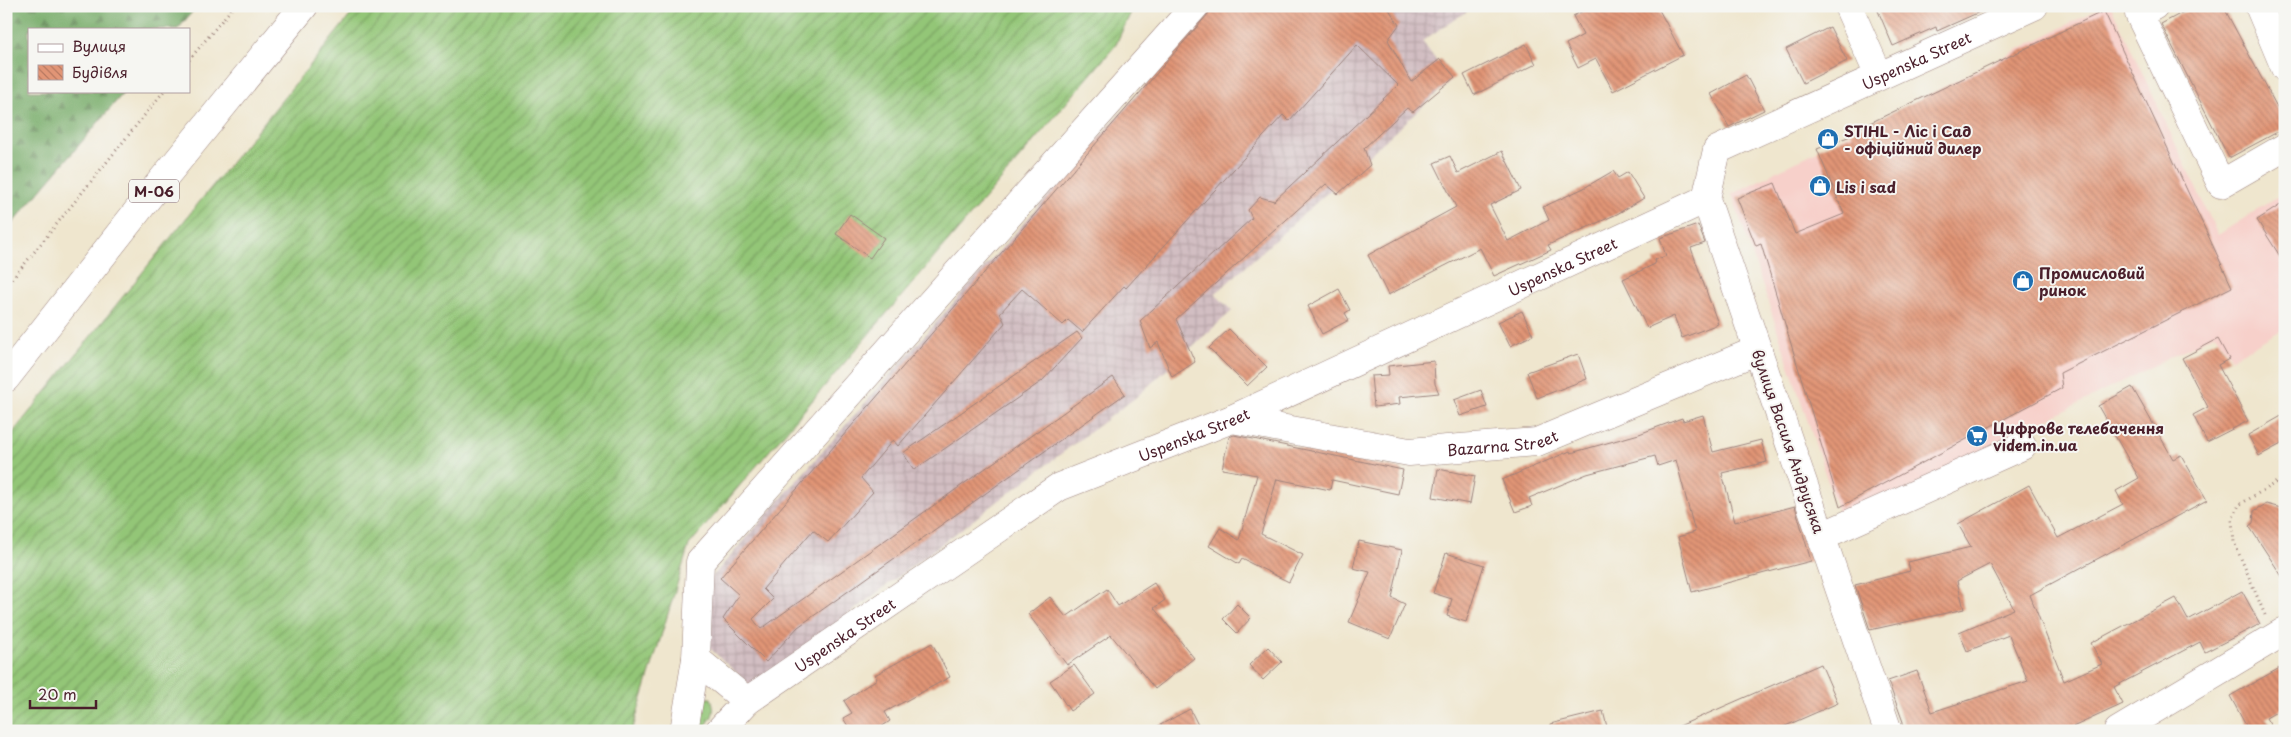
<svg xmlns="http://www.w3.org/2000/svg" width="2291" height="737" font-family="'Playpen Sans',sans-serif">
	<defs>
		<pattern id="industrial-grid" width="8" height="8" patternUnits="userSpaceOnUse" patternTransform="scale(1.25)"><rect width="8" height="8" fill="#d2bec2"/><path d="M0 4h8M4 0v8" fill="none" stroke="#b6a3a7"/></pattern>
		<pattern id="grass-tufts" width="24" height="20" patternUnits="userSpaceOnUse" patternTransform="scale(1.25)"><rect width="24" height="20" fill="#93c677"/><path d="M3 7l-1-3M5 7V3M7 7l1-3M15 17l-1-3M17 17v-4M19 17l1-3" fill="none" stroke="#7aa062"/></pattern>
		<pattern id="forest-firs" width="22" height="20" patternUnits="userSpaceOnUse" patternTransform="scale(1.25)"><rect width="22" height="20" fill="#76ab68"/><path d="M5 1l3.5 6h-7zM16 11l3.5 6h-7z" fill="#638b56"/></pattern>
		<pattern id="garden-furrows" width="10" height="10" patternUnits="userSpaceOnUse" patternTransform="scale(1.25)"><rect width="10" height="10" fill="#93c677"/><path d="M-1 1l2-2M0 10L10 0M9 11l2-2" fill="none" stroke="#7aa062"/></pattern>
		<pattern id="building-back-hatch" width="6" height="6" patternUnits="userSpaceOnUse" patternTransform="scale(1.25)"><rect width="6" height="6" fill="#e19576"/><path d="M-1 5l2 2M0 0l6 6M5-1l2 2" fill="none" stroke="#b87961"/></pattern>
	</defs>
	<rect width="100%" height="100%" fill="#f6f6f2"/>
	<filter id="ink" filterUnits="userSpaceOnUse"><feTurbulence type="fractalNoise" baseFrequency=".02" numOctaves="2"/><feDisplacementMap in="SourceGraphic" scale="10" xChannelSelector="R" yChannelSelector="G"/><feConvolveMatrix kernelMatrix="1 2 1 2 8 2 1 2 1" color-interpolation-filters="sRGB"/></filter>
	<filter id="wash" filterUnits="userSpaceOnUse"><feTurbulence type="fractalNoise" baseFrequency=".0096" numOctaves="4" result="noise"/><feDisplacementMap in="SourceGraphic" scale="20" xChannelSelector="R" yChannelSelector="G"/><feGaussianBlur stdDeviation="1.12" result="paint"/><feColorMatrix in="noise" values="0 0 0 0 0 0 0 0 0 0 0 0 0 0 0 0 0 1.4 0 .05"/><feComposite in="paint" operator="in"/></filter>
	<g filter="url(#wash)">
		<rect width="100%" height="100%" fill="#efe6ce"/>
		<!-- built -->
		<path fill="#f7d0ca" d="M2104 6H2111L2218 235 2285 192V328L2231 359 2216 334 1842 524 1732 194Z"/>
		<!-- industrial -->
		<path fill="url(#industrial-grid)" d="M1215 6 1472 8 1422 41 1451 81 1215 294 1232 311 1135 398 752 687 705 644 711 578Z"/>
		<!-- grass -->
		<path fill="url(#grass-tufts)" stroke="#6e7251" d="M699 698H711C717 714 711 719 701 731H690Z"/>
		<!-- forest -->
		<path fill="url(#forest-firs)" stroke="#60654a" d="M6 6H197L178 29H29V91H125L6 231Z"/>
		<!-- garden -->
		<path fill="url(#garden-furrows)" stroke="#6e7251" d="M358 6H1134L1115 46 689 545 632 731H6V441Z"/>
		<g id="blocks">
			<!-- building -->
			<path fill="url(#building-back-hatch)" d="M1215 6H1387L1399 25 1388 40 1411 82 1440 59 1455 77 1413 112 1407 108 1364 148 1370 165 1338 194 1326 184 1176 319 1195 362 1172 377 1158 342 1150 348 1140 321 1252 218 1248 210 1260 197 1274 201 1398 85 1357 45 1289 121 1283 115 1126 288 1124 286 1082 332 1068 320 1063 325 1022 289 1000 313 1005 323 898 446 893 440 861 478 873 492 828 542 813 530 763 589 773 599 753 619 761 629 1113 377 1125 394 798 627 766 662 723 619 739 595 720 578Z
				M1593 6H1657L1683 55 1613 91 1596 59 1578 68 1566 44 1583 35 1573 16Z
				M1876 6H1993L1937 31 1936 27 1893 46Z
				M2195 6H2223L2285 122V128L2229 158 2161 24Z
				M2104 11 2232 287 2060 373 2062 388 1840 507 1761 244 1756 246 1737 198 1775 183 1795 234 1844 214 1817 149 1853 135 1851 132Z
				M1830 27 1847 61 1803 83 1786 49Z
				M1526 44 1536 64 1474 95 1464 75Z
				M1746 75 1764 110 1729 127 1711 94Z
				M1502 151 1521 190 1490 205 1508 241 1549 220 1543 207 1584 188 1613 171 1618 178 1628 172 1644 198 1617 214 1548 245 1551 250 1494 276 1480 248 1388 295 1368 255 1456 207 1434 163 1450 156 1458 173Z
				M2285 202V264L2257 220Z
				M850 214 884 238 870 258 836 234Z
				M1698 225 1705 243 1691 248 1718 324 1682 338 1674 316 1647 328 1623 279 1655 264 1654 260 1666 256 1660 238Z
				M1339 289 1350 310 1345 313 1349 320 1322 334 1308 306Z
				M1522 311 1533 335 1510 346 1498 322Z
				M1229 329 1267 367 1247 386 1209 348Z
				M1077 332 1082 338 1042 381 914 470 903 453Z
				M2218 339 2229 359 2218 365 2248 421 2207 442 2193 415 2208 407 2182 358Z
				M1578 354 1587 379 1537 398 1527 372Z
				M1434 361 1435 384 1439 393 1399 397 1400 404 1374 407 1371 376 1389 375 1388 366Z
				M2132 387 2173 459 2181 455 2207 500 2030 595 2064 681 2102 664 2091 643 2176 598 2188 620 2242 591 2260 624 2205 652 2200 642 2114 687 2123 704 2064 731H1903V722L1888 681 1917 671 1932 712 2028 681 2009 635 1967 651 1959 632 2014 609 1990 564 1957 581 1964 609 1870 630 1855 585 1910 571 1908 562 1971 547 1958 524 2029 485 2058 538 2123 504 2116 491 2139 478 2098 406Z
				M1481 390 1487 407 1460 416 1454 400Z
				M2285 414V442L2259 456 2248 435Z
				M1703 415 1713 452 1761 440 1767 462 1722 473 1735 522 1795 506 1811 561 1692 592 1678 537 1695 532 1676 460 1658 466 1655 456 1587 474 1529 498 1532 506 1515 512 1502 480 1570 451 1571 453 1639 434 1682 418 1683 421Z
				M1234 435 1403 470 1398 494 1332 480 1330 490 1277 479 1261 534 1303 555 1289 582 1242 559 1239 564 1209 546 1220 528 1239 540 1257 475 1222 469 1229 437Z
				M1438 469 1475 476 1470 504 1433 497Z
				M2266 504 2285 509V581L2249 526 2253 523 2254 511Z
				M1359 541 1402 550 1392 598 1405 604 1390 639 1349 622 1370 572 1353 568Z
				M1446 553 1484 565 1466 622 1447 616 1452 599 1433 593Z
				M1154 583 1165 600 1154 608 1194 658 1155 689 1111 635 1067 665 1028 614 1050 597 1066 617 1107 589 1118 606Z
				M1237 604 1251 618 1237 633 1223 619Z
				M932 643 950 677 885 712 890 721 875 731H851L843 718 852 713 844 701 877 679 875 675Z
				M1268 647 1282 662 1263 680 1249 665Z
				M1821 664 1838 703 1774 731H1668Z
				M1074 665 1095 694 1070 711 1050 681Z
				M2285 665V707L2266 718 2274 731H2249L2230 696Z
				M1190 709 1201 731H1149Z
				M1603 711 1608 731H1551L1550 724Z"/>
		</g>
	</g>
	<g filter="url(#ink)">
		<use href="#blocks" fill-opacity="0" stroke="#9c827c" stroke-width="1"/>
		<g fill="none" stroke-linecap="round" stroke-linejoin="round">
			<!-- minor casing -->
			<g stroke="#9c827c" stroke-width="29">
				<g id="minor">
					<path d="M1848 6 1879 76"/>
					<path d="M2154 6 2139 14 2221 184 2285 147"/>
					<path d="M2259 6 2285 68"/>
					<path id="s1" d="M1232 419 1409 452 1537 442 1758 350"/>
					<path d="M1822 536 2022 446"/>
					<path d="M696 659 747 701"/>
					<path d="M684 731 696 659 700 562 1195 6"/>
					<path id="s2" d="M719 731 747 701 1059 487 1232 419 1706 199"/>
					<path id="s3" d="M1888 731 1706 199 1717 150 2034 6"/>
					<path d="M2118 731 2285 631"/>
				</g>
			</g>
			<!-- highway casing -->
			<g stroke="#9c827c" stroke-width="29">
				<path id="highway" d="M6 378 154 190 304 6"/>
			</g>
			<!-- path -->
			<path stroke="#9c827c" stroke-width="3" stroke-dasharray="1 4" stroke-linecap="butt" d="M189 60 234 6
				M6 287 164 91
				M2265 615 2234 542 2232 520 2239 505 2280 480"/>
			<!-- minor -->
			<use href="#minor" stroke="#fff" stroke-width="28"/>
			<!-- highway -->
			<use href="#highway" stroke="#fff" stroke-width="28"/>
		</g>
	</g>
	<!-- icons -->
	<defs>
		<g id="shop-disc" transform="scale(1.125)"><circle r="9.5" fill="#1f6fb2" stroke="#f6f6f2"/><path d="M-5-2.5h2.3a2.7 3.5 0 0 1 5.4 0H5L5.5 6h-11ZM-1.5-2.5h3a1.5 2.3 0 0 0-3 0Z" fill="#fff"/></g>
		<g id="supermarket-disc" transform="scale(1.125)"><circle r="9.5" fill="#1f6fb2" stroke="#f6f6f2"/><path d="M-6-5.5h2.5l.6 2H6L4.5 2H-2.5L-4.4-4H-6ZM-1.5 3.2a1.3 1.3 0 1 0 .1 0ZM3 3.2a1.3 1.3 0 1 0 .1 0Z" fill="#fff"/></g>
	</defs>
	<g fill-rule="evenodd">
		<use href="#shop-disc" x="1828" y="139"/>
		<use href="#shop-disc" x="1820" y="186"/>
		<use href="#shop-disc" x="2023" y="281"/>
		<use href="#supermarket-disc" x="1977" y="436"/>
	</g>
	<g text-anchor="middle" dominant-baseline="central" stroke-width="4" stroke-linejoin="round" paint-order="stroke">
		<!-- shield labels -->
		<rect fill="#f6f6f2" stroke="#7e6067" stroke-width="1" x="129" y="179.5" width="50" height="23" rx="4"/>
		<g font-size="14" font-weight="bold" fill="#4a1f2b">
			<text x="154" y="191">М-06</text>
		</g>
		<!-- street labels -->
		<g font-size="15" fill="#4a1f2b" stroke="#f6f6f2">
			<text stroke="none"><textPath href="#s3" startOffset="831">Uspenska Street</textPath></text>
			<text stroke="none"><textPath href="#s2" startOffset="969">Uspenska Street</textPath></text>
			<text stroke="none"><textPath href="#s2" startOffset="564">Uspenska Street</textPath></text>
			<text stroke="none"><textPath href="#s1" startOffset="274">Bazarna Street</textPath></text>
			<text transform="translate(1789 441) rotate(71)">вулиця Василя Андрусяка</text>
			<text stroke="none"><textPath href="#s2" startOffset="159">Uspenska Street</textPath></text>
		</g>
		<!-- poi labels -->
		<g font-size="15" font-weight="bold" fill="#4a1f2b" stroke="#f6f6f2" text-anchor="start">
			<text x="1844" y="130">STIHL - Ліс і Сад<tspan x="1844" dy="17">- офіційний дилер</tspan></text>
			<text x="1836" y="186">Lis i sad</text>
			<text x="2039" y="272">Промисловий<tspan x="2039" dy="17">ринок</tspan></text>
			<text x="1993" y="427">Цифрове телебачення<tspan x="1993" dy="17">videm.in.ua</tspan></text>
		</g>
	</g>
	<!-- margin -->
	<rect width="2291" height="737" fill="none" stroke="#f6f6f2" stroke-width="25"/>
	<!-- legend -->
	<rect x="28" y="28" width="162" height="65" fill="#f6f6f2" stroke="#b1a0a2"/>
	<rect x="38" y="44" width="25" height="8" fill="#ffffff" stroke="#b1a0a2"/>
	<text x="72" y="52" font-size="15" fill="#4a1f2b">Вулиця</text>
	<rect x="38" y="65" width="25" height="15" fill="url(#building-back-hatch)" stroke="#b1a0a2"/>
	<text x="72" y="78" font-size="15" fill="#4a1f2b">Будівля</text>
	<!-- scale -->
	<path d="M30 700v8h66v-8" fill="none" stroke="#4a1f2b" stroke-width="2.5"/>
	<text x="38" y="700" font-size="15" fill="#4a1f2b" stroke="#f6f6f2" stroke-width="4" paint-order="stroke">20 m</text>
</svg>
